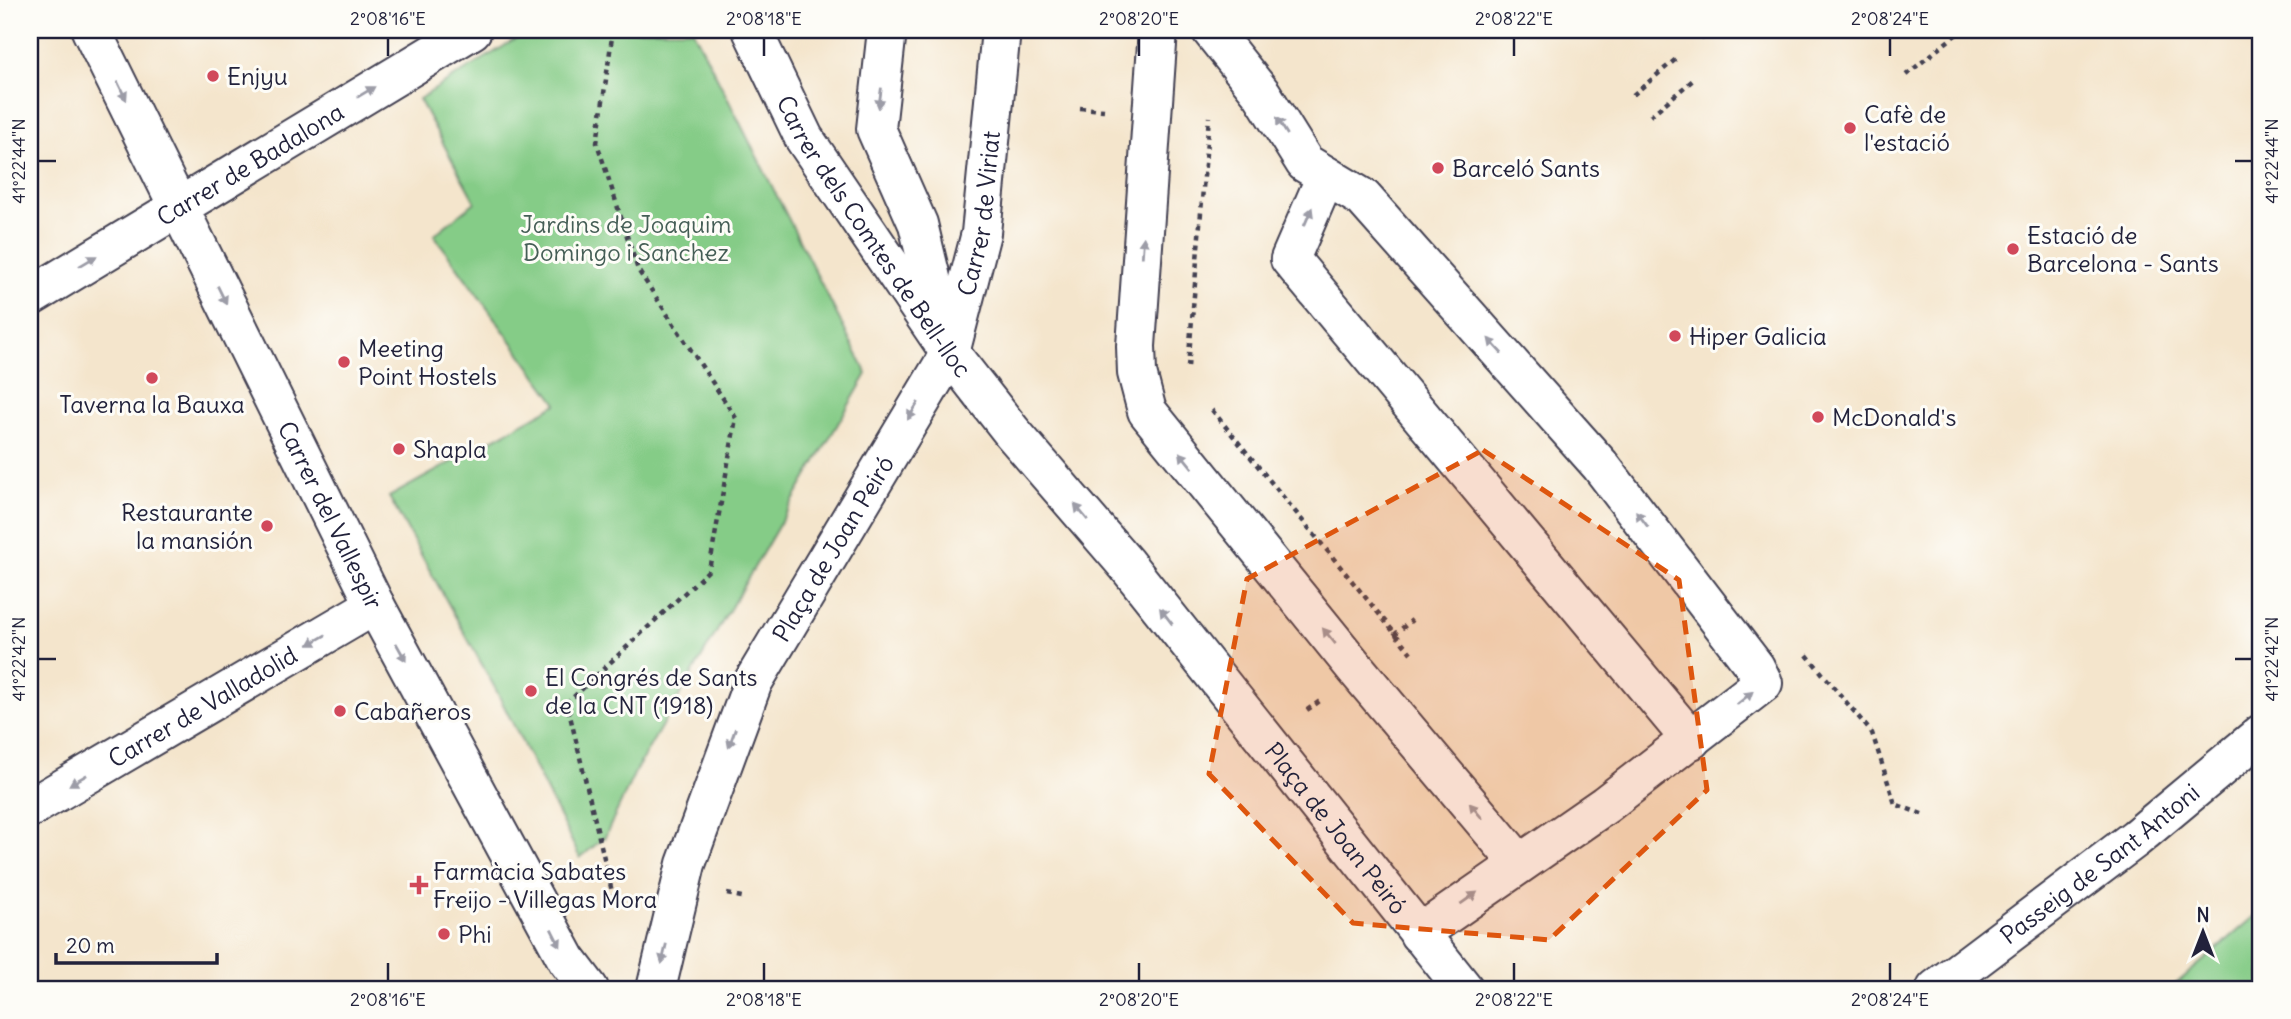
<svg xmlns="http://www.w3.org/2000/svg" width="2291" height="1019" font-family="Delius,sans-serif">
	<rect width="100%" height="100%" fill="#fdfcf7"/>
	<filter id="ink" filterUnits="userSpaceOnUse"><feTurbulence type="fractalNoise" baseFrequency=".0143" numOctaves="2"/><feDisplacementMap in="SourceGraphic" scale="14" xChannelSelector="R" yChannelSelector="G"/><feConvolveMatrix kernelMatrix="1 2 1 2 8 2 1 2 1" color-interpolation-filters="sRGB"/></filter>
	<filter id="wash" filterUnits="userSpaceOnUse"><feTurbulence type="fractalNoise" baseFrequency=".00686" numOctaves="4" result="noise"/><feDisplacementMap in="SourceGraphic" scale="28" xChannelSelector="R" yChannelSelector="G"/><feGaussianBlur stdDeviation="1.57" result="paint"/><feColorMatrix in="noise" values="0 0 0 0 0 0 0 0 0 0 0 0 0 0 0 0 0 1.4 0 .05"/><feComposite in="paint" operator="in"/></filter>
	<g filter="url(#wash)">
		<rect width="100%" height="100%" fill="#f4e5cc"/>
		<!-- park -->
		<path fill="#85cc87" stroke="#547761" stroke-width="2" d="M530 30H693L867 374 636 770 605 837 580 858 495 688 389 497 557 404 434 235 475 202 419 99Z
			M2261 911V989H2170Z"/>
	</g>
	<g filter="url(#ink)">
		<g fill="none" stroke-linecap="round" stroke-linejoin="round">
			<!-- minor casing -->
			<g stroke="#423f51" stroke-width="42">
				<g id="minor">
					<path id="s1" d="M91 30 375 605 567 960 589 989"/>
					<path id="s2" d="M752 30 804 138 950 353 1012 432 1126 564 1464 989"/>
					<path d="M887 30 876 129 918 224 943 328"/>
					<path d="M1158 30 1136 346 1137 373 1147 411 1356 669 1519 863"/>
					<path d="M1211 30 1262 94 1305 163 1363 198 1600 465 1755 667 1763 683 1605 805 1419 934"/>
					<path d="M1326 176 1290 259 1691 740"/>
					<path id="s3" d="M30 297 472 30"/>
					<path id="s4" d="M30 808 375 605"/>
					<path id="s5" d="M656 989 686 864 753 682 950 353 981 233 1001 30"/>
					<path id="s6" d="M1936 989 2136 838 2261 734"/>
				</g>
			</g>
			<!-- path -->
			<path stroke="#423f51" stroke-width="4.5" stroke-dasharray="5 5" stroke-linecap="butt" d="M613 30 597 143 638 270 736 418 709 570 567 703 614 900
				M1808 30 1809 31
				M1701 39 1710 32
				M1906 75 1958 33
				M1633 95 1676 59
				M1080 108 1104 110
				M1650 116 1693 80
				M1188 367 1209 117
				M1212 410 1411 653
				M1394 635 1412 620
				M1807 655 1872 733 1895 804 1924 815
				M1307 710 1320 701
				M727 894 742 897"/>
			<!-- minor -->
			<use href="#minor" stroke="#fff" stroke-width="38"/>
		</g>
		<!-- one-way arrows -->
		<defs><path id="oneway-solid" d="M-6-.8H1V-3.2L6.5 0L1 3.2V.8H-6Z" transform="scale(1.75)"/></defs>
		<g fill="#9c9ca7">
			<use href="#oneway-solid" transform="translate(122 91) rotate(64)"/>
			<use href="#oneway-solid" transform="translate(366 92) rotate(-31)"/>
			<use href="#oneway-solid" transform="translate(880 98) rotate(98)"/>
			<use href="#oneway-solid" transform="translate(1282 126) rotate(-122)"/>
			<use href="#oneway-solid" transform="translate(1308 217) rotate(-67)"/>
			<use href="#oneway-solid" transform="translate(1143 247) rotate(-86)"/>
			<use href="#oneway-solid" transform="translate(88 261) rotate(-31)"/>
			<use href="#oneway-solid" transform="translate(222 295) rotate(64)"/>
			<use href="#oneway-solid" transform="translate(1495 346) rotate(-132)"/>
			<use href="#oneway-solid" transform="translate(913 411) rotate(122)"/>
			<use href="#oneway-solid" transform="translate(1186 460) rotate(-129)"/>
			<use href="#oneway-solid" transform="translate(1081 512) rotate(-130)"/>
			<use href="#oneway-solid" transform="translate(1642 519) rotate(-127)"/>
			<use href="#oneway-solid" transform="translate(1166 616) rotate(-128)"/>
			<use href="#oneway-solid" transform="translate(1329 636) rotate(-129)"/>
			<use href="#oneway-solid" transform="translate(317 640) rotate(150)"/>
			<use href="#oneway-solid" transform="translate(401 652) rotate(61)"/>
			<use href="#oneway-solid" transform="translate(1745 698) rotate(-39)"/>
			<use href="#oneway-solid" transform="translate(732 738) rotate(110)"/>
			<use href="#oneway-solid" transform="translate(78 780) rotate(150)"/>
			<use href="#oneway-solid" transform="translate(1476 811) rotate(-130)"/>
			<use href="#oneway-solid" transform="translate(1469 898) rotate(-35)"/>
			<use href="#oneway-solid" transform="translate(556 938) rotate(63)"/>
			<use href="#oneway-solid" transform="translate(664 954) rotate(103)"/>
		</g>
	</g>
	<!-- marked area -->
	<path fill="#de560e" fill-opacity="0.2" stroke="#de560e" stroke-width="5" stroke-dasharray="14 9" stroke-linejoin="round" d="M1483 450 1679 580 1707 790 1549 940 1353 923 1209 774 1247 579Z"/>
	<!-- ticks -->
	<path fill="none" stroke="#22223b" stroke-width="2.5" d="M388 38V56M764 38V56M1139 38V56M1514 38V56M1890 38V56M38 161H56M2235 161H2252M38 659H56M2235 659H2252M388 963V981M764 963V981M1139 963V981M1514 963V981M1890 963V981"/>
	<!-- markers -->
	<g fill="#d1495b" stroke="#fdfcf7" stroke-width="2.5">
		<circle cx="213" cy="76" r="7"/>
		<circle cx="1850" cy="128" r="7"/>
		<circle cx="1438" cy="168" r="7"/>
		<circle cx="2013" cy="249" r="7"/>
		<circle cx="1675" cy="336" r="7"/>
		<circle cx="344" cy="362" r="7"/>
		<circle cx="152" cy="378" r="7"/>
		<circle cx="1818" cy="417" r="7"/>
		<circle cx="399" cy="449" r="7"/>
		<circle cx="267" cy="526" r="7"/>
		<circle cx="531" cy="691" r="7"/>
		<circle cx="340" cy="711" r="7"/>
		<path d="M415.5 874.5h7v7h7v7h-7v7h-7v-7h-7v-7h7z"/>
		<circle cx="444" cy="934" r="7"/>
	</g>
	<g text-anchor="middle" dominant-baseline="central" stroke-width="6" stroke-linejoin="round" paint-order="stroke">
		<!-- poi labels -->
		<g font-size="24" fill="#22223b" stroke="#fdfcf7" text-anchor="start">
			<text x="227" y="76">Enjyu</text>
			<text x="1864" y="114">Cafè de<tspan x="1864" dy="28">l'estació</tspan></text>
			<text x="1452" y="168">Barceló Sants</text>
			<text x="2027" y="235">Estació de<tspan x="2027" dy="28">Barcelona - Sants</tspan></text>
			<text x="1689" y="336">Hiper Galicia</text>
			<text x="358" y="348">Meeting<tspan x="358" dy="28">Point Hostels</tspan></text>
			<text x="152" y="404" text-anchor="middle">Taverna la Bauxa</text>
			<text x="1832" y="417">McDonald's</text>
			<text x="413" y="449">Shapla</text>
			<text x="253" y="512" text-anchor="end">Restaurante<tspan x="253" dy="28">la mansión</tspan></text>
			<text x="545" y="677">El Congrés de Sants<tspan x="545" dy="28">de la CNT (1918)</tspan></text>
			<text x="354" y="711">Cabañeros</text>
			<text x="433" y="871">Farmàcia Sabates<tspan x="433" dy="28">Freijo - Villegas Mora</tspan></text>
			<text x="458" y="934">Phi</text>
		</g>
		<!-- street labels -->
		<g font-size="24" fill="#22223b" stroke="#fdfcf7">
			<text stroke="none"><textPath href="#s3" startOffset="257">Carrer de Badalona</textPath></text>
			<text stroke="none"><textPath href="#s5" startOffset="849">Carrer de Viriat</textPath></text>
			<text stroke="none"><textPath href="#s2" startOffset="240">Carrer dels Comtes de Bell-lloc</textPath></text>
			<text stroke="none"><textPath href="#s1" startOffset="541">Carrer del Vallespir</textPath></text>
			<text stroke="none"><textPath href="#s5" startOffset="478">Plaça de Joan Peiró</textPath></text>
			<text stroke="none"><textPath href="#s4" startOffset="200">Carrer de Valladolid</textPath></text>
			<text stroke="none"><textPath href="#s2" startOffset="992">Plaça de Joan Peiró</textPath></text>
			<text stroke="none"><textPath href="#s6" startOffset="206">Passeig de Sant Antoni</textPath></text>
		</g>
		<!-- park labels -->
		<g font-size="24" fill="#455e56" stroke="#fdfcf7">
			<text x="626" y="224">Jardins de Joaquim<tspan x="626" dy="28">Domingo i Sanchez</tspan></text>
		</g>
	</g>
	<!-- margin -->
	<rect width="2291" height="1019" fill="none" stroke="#fdfcf7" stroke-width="77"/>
	<!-- north arrow -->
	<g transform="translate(2203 932)" stroke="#fdfcf7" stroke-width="5" paint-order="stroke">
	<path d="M0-5L12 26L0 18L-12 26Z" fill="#22223b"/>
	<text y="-10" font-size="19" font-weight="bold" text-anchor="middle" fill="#22223b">N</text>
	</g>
	<!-- scale -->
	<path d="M56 953v10h161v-10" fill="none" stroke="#22223b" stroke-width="3.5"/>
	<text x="66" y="953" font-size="21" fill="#22223b" stroke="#fdfcf7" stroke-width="5" paint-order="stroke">20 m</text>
	<rect x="38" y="38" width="2214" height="943" fill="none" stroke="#22223b" stroke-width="2.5"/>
	<g font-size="18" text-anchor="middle" fill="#22223b">
		<text x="388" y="25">2°08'16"E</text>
		<text x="764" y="25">2°08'18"E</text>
		<text x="1139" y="25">2°08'20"E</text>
		<text x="1514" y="25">2°08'22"E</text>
		<text x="1890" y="25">2°08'24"E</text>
		<text transform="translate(19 161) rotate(-90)" y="6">41°22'44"N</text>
		<text transform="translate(2272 161) rotate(-90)" y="6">41°22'44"N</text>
		<text transform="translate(19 659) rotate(-90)" y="6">41°22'42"N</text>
		<text transform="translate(2272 659) rotate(-90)" y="6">41°22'42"N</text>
		<text x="388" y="1006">2°08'16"E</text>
		<text x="764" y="1006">2°08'18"E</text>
		<text x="1139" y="1006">2°08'20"E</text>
		<text x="1514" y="1006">2°08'22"E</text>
		<text x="1890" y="1006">2°08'24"E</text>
	</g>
</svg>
